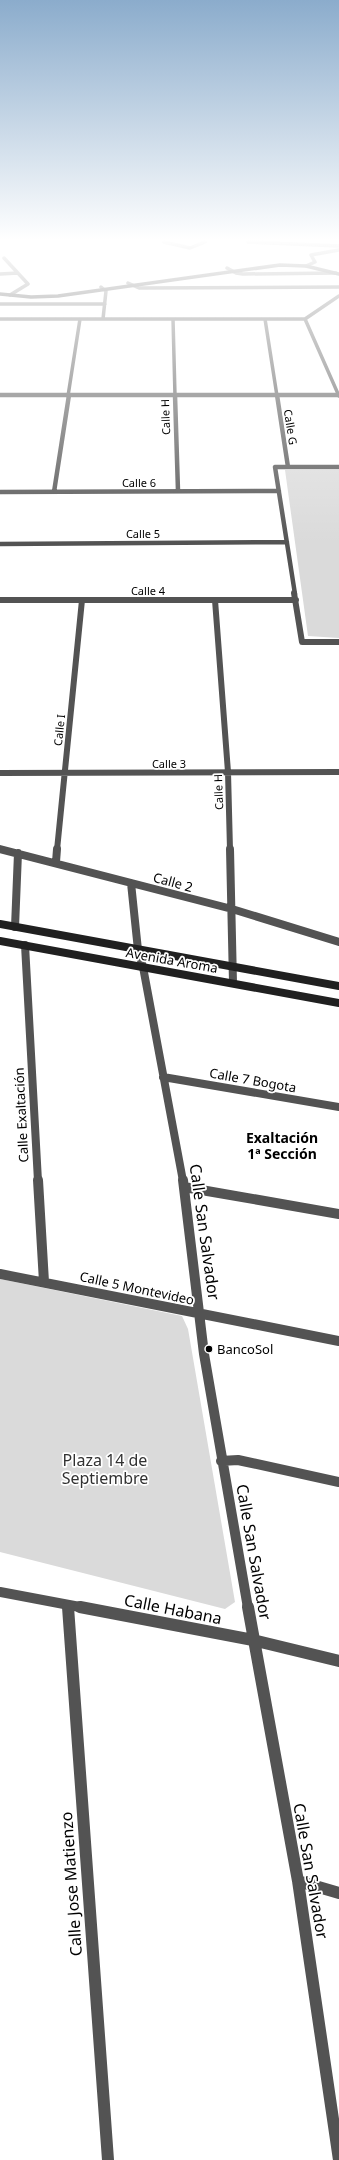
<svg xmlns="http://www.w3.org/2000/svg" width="339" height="2160" font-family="'Noto Sans',sans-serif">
	<rect width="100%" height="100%" fill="#fff"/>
	<!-- green -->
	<path fill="#dadada" d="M285 470H339V638L308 636Z
		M0 1279 182 1316 188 1329 235 1602 225 1609 0 1552Z"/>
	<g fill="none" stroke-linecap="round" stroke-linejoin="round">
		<!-- street-far5 -->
		<path stroke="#535353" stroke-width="3.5" d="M164 242 190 248 205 242
			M248 242 339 246
			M4 258 28 284 10 295
			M306 266 315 262 311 255 339 250
			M227 268 236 273 243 274 336 273
			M0 274 18 273
			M128 283 139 288 339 287
			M101 287 106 291 103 319
			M0 304H105
			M0 319H305
			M173 319 175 396
			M265 319 277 396
			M305 319 339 396
			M305 319 339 296
			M0 395H339
			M68 396 80 319"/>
		<!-- street-far4 -->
		<path stroke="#535353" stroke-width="4.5" d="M0 395H339
			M175 395 178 491
			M277 395 288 467
			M0 492 279 491
			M54 492 69 395
			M0 544 287 542
			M295 594 275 467H339"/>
		<!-- street-far3 -->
		<path stroke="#535353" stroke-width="6" d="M294 593 302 642H339
			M0 600H296
			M215 600 228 772 230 850
			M0 773 339 772
			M0 849 4 850
			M57 850 82 600"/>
		<!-- street-far2 -->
		<path stroke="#535353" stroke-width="8" d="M0 849 232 909 339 942
			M230 849 233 983
			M56 862 57 849
			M131 883 138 950 143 967 183 1181
			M15 927 18 853
			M25 945 38 1181
			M163 1077 339 1107"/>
		<!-- street-far1 -->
		<path stroke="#535353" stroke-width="10" d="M38 1180 44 1282
			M183 1180 204 1354 248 1608
			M184 1187 339 1214
			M0 1274 339 1341
			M221 1461 238 1460 339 1482
			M0 1592 85 1608
			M68 1605V1608"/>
		<!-- street -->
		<path stroke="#535353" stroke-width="12" d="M68 1607 108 2160
			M80 1607 253 1640 339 1661
			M248 1607 298 1881 339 2160
			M298 1881 339 1893"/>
		<!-- secondary-far1 -->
		<path stroke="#202020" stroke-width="3.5" d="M0 294 31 297 58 296 280 265 306 266 339 274"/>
		<!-- secondary -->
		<path stroke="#202020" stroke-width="8" d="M0 924 339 986
			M0 941 339 1003"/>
	</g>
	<!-- sky -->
	<linearGradient id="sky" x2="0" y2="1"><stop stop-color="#8baccc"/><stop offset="0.44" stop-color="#fff"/><stop offset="1" stop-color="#fff" stop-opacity="0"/></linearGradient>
	<rect width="339" height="544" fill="url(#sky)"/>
	<!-- markers -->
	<circle fill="#000" stroke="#fff" stroke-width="1.5" cx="209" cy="1349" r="4"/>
	<g text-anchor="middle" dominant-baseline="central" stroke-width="3.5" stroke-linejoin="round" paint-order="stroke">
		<!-- far-street labels -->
		<g font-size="11" fill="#000" stroke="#fff">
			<text transform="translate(165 417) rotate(-92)">Calle H</text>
			<text transform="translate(291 427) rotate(81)">Calle G</text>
			<text x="139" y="482">Calle 6</text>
			<text x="143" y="533">Calle 5</text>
			<text x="148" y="590">Calle 4</text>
			<text transform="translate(59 730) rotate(-84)">Calle I</text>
			<text x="169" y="763">Calle 3</text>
			<text transform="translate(218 792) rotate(-92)">Calle H</text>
		</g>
		<!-- street labels -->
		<g font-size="13" fill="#000" stroke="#fff">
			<text transform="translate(173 882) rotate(15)">Calle 2</text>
			<text transform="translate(172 960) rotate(10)">Avenida Aroma</text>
			<text transform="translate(253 1080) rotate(10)">Calle 7 Bogota</text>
			<text transform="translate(21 1115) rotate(-93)">Calle Exaltación</text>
			<text transform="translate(137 1288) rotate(12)">Calle 5 Montevideo</text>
		</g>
		<!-- poi labels -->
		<g font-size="13" fill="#000" stroke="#fff" text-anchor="start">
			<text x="217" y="1349">BancoSol</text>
		</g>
		<!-- neighbourhood labels -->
		<g font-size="14" font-weight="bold" fill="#000" stroke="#fff">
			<text x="282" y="1137">Exaltación<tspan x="282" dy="16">1ª Sección</tspan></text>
		</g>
		<!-- near-street labels -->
		<g font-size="16" fill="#000" stroke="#fff">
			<text transform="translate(205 1232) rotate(82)">Calle San Salvador</text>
			<text transform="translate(254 1552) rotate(80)">Calle San Salvador</text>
			<text transform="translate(173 1609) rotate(11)">Calle Habana</text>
			<text transform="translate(311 1871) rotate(80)">Calle San Salvador</text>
			<text transform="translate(71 1884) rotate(-94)">Calle Jose Matienzo</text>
		</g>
		<!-- near-park labels -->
		<g font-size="16" fill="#313131" stroke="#fff">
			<text x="105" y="1460">Plaza 14 de<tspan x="105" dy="18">Septiembre</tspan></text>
		</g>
	</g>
</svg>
